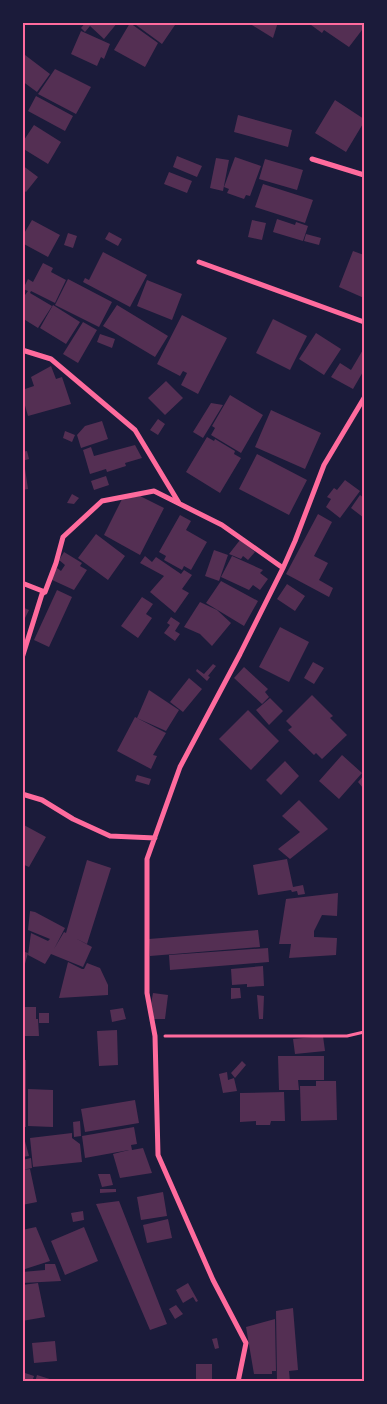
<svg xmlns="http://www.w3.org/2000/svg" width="387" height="1404" font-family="'DM Sans',sans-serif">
	<rect width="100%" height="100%" fill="#1b1b3a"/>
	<!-- building -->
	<path fill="#542f53" d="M86 22H118L104 39 90 26 85 32 81 28Z
		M132 22H170L175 25 162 44Z
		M247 22H278L273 38Z
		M307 22H364V32L362 30 349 47 324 30 322 33Z
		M130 23 158 43 145 67 114 50Z
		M81 31 110 44 104 59 101 57 97 66 71 54Z
		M25 55 50 74 37 92 22 81V59Z
		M55 69 91 87 76 114 38 94Z
		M36 96 73 116 65 131 28 111Z
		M335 100 364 119V122L346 152 315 133Z
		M238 115 292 130 288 147 234 132Z
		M34 125 61 142 48 164 22 148V143Z
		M177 156 202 166 197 177 173 167Z
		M235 157 261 166 250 196 246 195 244 199 227 193 229 189 224 187Z
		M216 158 229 160 223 191 210 188Z
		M265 159 303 170 297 190 259 179Z
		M22 165 38 177 26 192 22 189Z
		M169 172 192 181 187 193 164 184Z
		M263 184 313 200 305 223 255 207Z
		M277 219 295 225 296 222 308 226 303 241 273 232Z
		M32 220 60 235 48 257 22 243V237Z
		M252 220 266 223 262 240 248 237Z
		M109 232 122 239 118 246 105 239Z
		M68 233 77 236 73 248 64 245Z
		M306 234 321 238 319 245 304 241Z
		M353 251 364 255V298L339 287Z
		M103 252 147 275 130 307 83 282 85 278 89 280Z
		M43 263 53 268 51 272 66 280 55 303 31 291 30 293 52 306 38 328 22 318V299L28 291 23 289 28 279 33 282Z
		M68 279 112 302 99 327 55 305Z
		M147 280 182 294 172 320 137 306Z
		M53 305 80 322 66 344 40 328Z
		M117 305 168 336 155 357 103 326Z
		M182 315 227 338 198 394 181 385 187 373 183 371 180 376 157 364Z
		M273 319 307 336 290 370 256 353Z
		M83 322 97 330 78 363 63 354Z
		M316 333 341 349 324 375 299 359Z
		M100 334 115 339 112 348 97 342Z
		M364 348V370L353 389 331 377 340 363 351 370Z
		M51 366 56 379 62 377 71 404 28 416 22 395V390L34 386 31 377Z
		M166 381 183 398 165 415 148 398Z
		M230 395 263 415 241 453 211 435 215 428 212 426Z
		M211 403 223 405 203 438 193 432Z
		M271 410 321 433 305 469 255 447Z
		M158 419 165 424 158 435 150 430Z
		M102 421 108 439 81 448 77 435 85 426Z
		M65 431 75 435 72 442 63 438Z
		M207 437 214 441 215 439 235 451 234 454 241 458 220 493 186 472Z
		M135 445 142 458 125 463 126 466 107 472 106 469 90 474 83 450 91 447 94 456Z
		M27 451 29 459 22 461V452Z
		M257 454 307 480 289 515 239 489Z
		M22 462H24L28 489 22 490Z
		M106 476 109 485 94 490 91 481Z
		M345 480 360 491 340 518 326 507 331 499 327 497 334 488 337 490Z
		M72 494 79 498 74 504 67 503Z
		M360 495 364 498V518L351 508Z
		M140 496 164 508 140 555 104 535 122 499Z
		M318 514 332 522 314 556 328 563 319 580 333 588 329 597 286 574Z
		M180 515 191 521 186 530 207 542 191 570 184 566 182 570 164 560 166 556 159 552Z
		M96 534 125 556 108 580 78 558Z
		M240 540 255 552 248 560 243 556 241 559 229 554Z
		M214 550 228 555 219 581 205 576Z
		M64 552 82 563 80 566 87 570 74 590 50 579 57 568 61 571 65 565 59 560Z
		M145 556 152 562 156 557 181 574 184 570 192 575 182 589 189 593 175 613 150 592 164 576 140 563Z
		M232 556 263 570 260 573 268 579 260 590 253 585 249 590 221 577Z
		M221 581 258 601 244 626 206 603Z
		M287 584 305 596 295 611 277 599Z
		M57 590 72 597 49 647 34 640Z
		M142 597 153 604 146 614 152 618 138 638 121 626Z
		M200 602 217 610 231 623 212 646 200 634 184 627Z
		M22 607 29 610 22 624Z
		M171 617 180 623 175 631 180 634 175 641 164 633 170 625 167 623Z
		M280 627 309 642 289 682 259 667Z
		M313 662 324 668 314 684 304 678Z
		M213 664 216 666 208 676 210 677 207 681 196 671 197 669 204 674Z
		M244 667 268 689 265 692 269 697 262 704 234 678Z
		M189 678 202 689 183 712 170 702Z
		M149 690 179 710 166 731 137 718Z
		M312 695 333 716 330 718 347 735 322 759 316 753 314 755 288 730 292 727 286 721Z
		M270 698 283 711 269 725 256 710Z
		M248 710 279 741 251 770 219 739Z
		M135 717 166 733 153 755 157 756 151 769 117 751Z
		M342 755 362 773 339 799 319 781Z
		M285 761 299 776 281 795 266 780Z
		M137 775 151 779 149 785 135 781Z
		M363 776 364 787 363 788 358 782Z
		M299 800 328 829 290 859 278 849 300 832 282 816Z
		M22 824 46 837 29 867 22 864Z
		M287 859 293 887 303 885 305 894 298 895 297 891 292 892 291 890 258 895 253 865Z
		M87 860 111 868 87 944 75 938 92 947 83 967 51 954 45 964 28 955 31 933 48 941 50 939 28 930 30 911 35 912 65 928 54 949 64 932 66 933Z
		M338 893 337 916 322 915 314 931V937L337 938 336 955 289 958 291 944H279L286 899Z
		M258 930 260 947 150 956 149 939Z
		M268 948 269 962 170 970 169 955Z
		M22 951 28 953 23 971H22Z
		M68 962 82 969H84L87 963 100 968 108 985V995L59 998Z
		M263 966 264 986 247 987V984L232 985 231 969Z
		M231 988H240L241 998 231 999Z
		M153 993 168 995 165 1019H154L151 1004Z
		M257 995 264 996 263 1019H259Z
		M22 1007H36V1019H38L39 1036H22Z
		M123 1008 126 1019 112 1022 110 1010Z
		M39 1013H49V1023H39Z
		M117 1030 118 1065 99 1066 97 1031Z
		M323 1036 325 1051 295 1054 293 1039Z
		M278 1056H324V1080H298L299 1090H279Z
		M22 1060H26V1127H22Z
		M242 1061 246 1065 235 1078 231 1073Z
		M227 1072 228 1080 234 1078 237 1091 223 1093 219 1074Z
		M316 1081H336L337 1120 301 1121 300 1086H316Z
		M28 1089 53 1090V1127L28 1126Z
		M284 1092 285 1121H271L270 1125H256V1121L240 1122V1093Z
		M135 1100 139 1123 85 1132 81 1109Z
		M80 1121 81 1136 74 1137 73 1122Z
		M134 1127 137 1144 131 1145 132 1150 143 1148 152 1173 120 1178 113 1154 129 1150 85 1158 82 1136Z
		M22 1130 29 1156 22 1157Z
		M72 1133V1138L80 1144 82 1162 33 1167 30 1138Z
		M31 1158 32 1168 22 1170V1160Z
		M30 1169 37 1202 22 1205V1170Z
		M98 1174H110L113 1185 102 1187Z
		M100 1189H116V1192L100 1193Z
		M163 1192 167 1216 141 1220 137 1197Z
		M119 1201 167 1324 150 1330 96 1204Z
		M83 1211 84 1220 73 1222 71 1213Z
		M168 1219 172 1238 147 1243 143 1225Z
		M36 1227 50 1261 22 1270V1230Z
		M84 1227 98 1261 65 1275 51 1241Z
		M45 1264H55L61 1281 22 1283V1272L45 1270Z
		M38 1283 45 1317 22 1321V1285Z
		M188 1283 198 1301 196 1302 193 1297 183 1303 176 1290Z
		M176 1305 183 1314 175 1319 169 1309Z
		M293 1308 298 1370 289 1371 290 1382H277L276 1311Z
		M275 1319 276 1371H272V1374H254L246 1327Z
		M217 1338 219 1348 215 1349 212 1339Z
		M55 1341 57 1361 34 1363 32 1343Z
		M196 1364H212V1381H196Z
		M22 1372 34 1376 32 1382H22Z
		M37 1375 56 1381V1382H35Z"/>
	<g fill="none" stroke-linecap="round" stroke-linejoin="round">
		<!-- path -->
		<path stroke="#ff6b9d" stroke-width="3" d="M165 1036H347L364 1032"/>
		<!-- minor -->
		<path stroke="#ff6b9d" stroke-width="5" d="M312 159 364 175
			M199 262 364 322
			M22 350 51 359 135 430 179 503
			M22 583 45 592
			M22 658 42 594 45 592 56 563 63 537 102 501 154 491 222 525 283 568
			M22 794 42 800 73 819 110 836 155 838
			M238 1382 246 1343 213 1280 158 1155 155 1036 147 993V859L180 767 240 654 283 568 295 541 324 465 364 398"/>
	</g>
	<!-- border -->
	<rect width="387" height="1404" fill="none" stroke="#1b1b3a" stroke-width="48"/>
	<rect x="24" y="24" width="339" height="1356" fill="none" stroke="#ff6b9d" stroke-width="2"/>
</svg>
